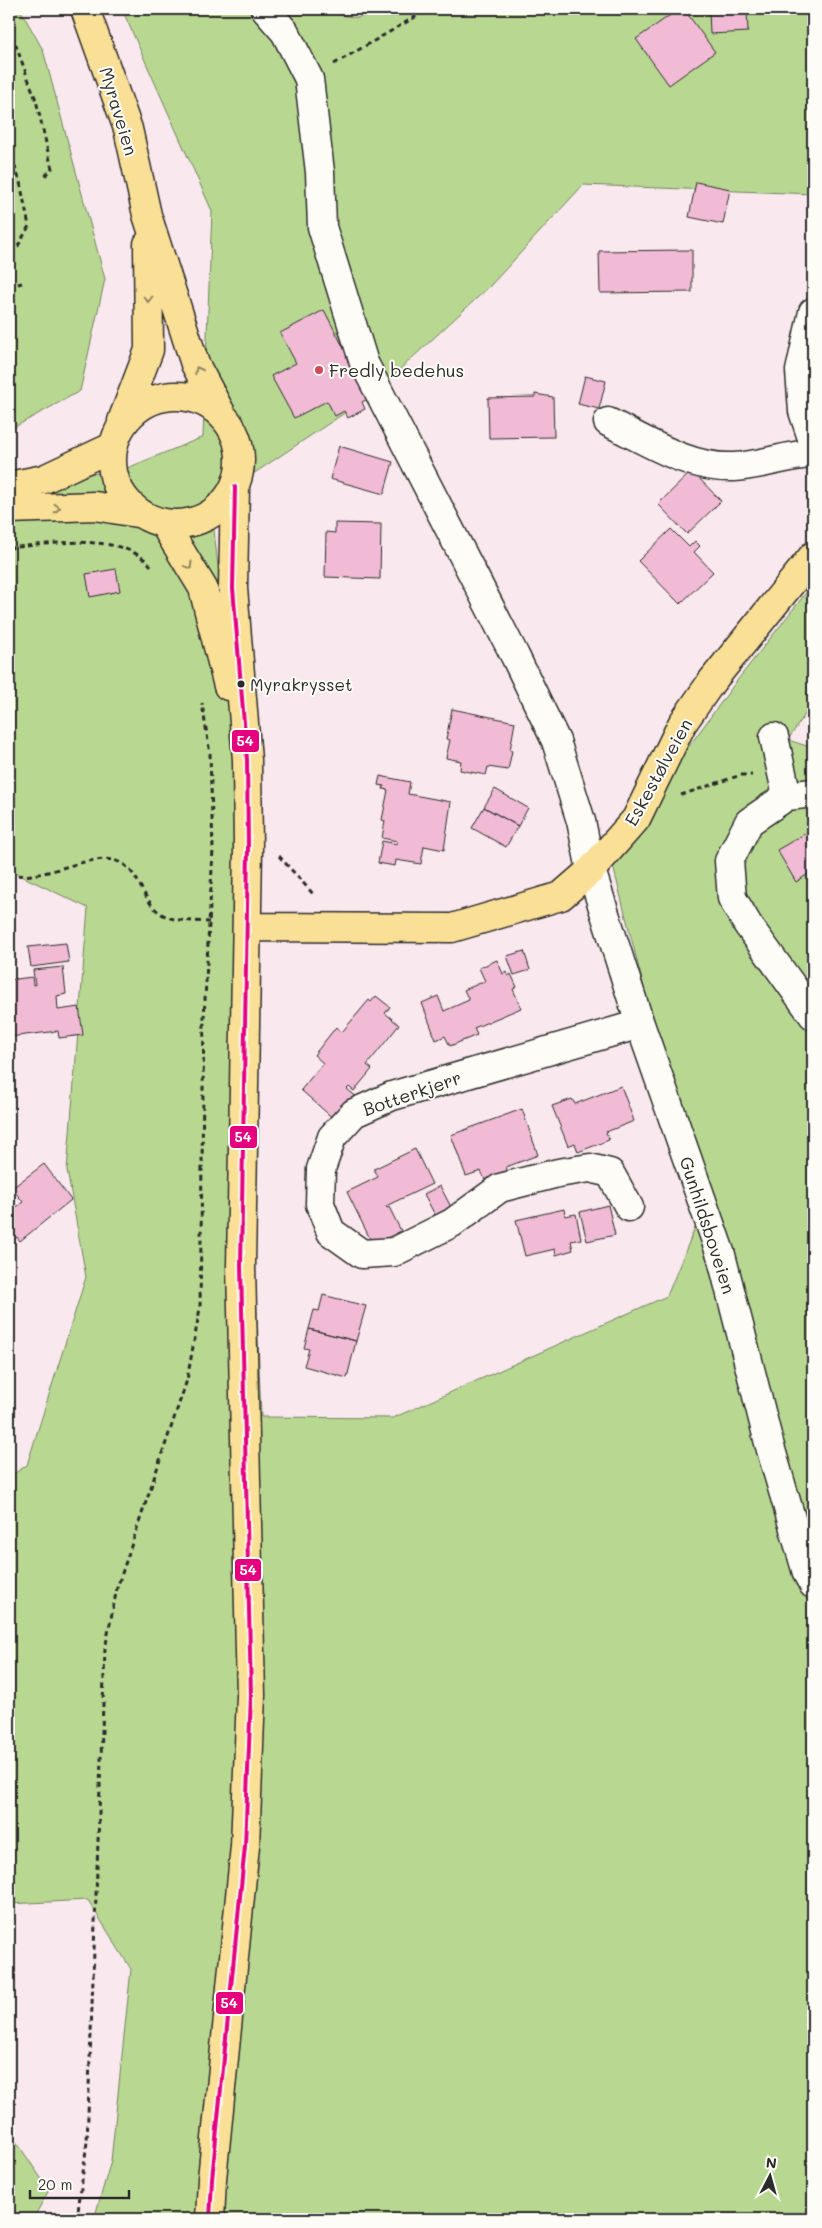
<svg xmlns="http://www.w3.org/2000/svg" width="822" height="2228" font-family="Mali,sans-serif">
	<rect width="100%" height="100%" fill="#f9e8ed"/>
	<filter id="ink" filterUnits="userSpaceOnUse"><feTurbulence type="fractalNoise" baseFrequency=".02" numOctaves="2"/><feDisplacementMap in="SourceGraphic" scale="10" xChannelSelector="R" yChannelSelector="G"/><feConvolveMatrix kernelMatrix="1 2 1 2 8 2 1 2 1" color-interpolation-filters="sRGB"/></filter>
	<g filter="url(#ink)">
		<!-- green -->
		<path fill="#b8d892" stroke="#72825e" d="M9 9H20L43 50 105 279 80 391 9 430Z
			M122 9H308L358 18 373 9H813V194L583 185 490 286 373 394 211 502 234 717 261 1417 393 1418 667 1296 701 1213 610 854 739 678 813 584V702L788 740 813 748V2219H94L111 2161 131 1969 88 1900 9 1904V1477L27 1465 86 1277 67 1170 88 908 9 870V482L120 471 203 437 212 211Z
			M9 2131 49 2190 33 2219H9Z"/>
		<!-- building -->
		<path fill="#f1bbd5" stroke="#2b2b2b" d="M679 9H684L715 52 669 85 636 39Z
			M709 9H747L748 32 710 34Z
			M696 182 730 189 723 224 689 217Z
			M692 250V292L600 293 599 251Z
			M324 310 370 398 362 402 365 409 348 418 344 411 335 416 327 401 294 418 271 376 296 363 280 333Z
			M585 376 606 381 599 409 578 404Z
			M535 394 553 397 554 437 489 438 488 398 535 397Z
			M339 446 393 462 384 494 330 479Z
			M692 471 721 501 687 534 658 504Z
			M335 523 381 524 380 579 325 577 326 532 335 533Z
			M671 529 689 547 695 541 700 546 694 552 713 572 680 604 638 561Z
			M116 569 120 591 90 597 86 574Z
			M813 692V717L807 694Z
			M452 709 515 722 510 750 512 751 508 770 488 767 486 775 460 770 461 761 446 758 450 740 446 739Z
			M380 776 410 782 408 794 451 802 444 850 424 846 421 864 396 860 395 866 378 863 382 841 397 844V841L382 838 385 821 382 820 388 790 383 789 384 786 378 785Z
			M495 789 528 808 518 826 484 807Z
			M484 807 518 826 506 847 472 828Z
			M813 829V871L796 882 777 850Z
			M66 943 69 962 31 967 28 947Z
			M524 951 530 970 514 975 507 956Z
			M497 960 503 974 506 972 508 976 511 974 517 987 513 989 521 1008 474 1028 477 1035 450 1046 445 1036 436 1040 422 1003 438 996 444 1011 469 1000 464 990 485 981 479 968Z
			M63 967 66 994 57 996 58 1010 79 1007 83 1035 59 1038 58 1031 9 1037V980L32 977 33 985H35L33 970Z
			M376 996 390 1007 385 1013 399 1025 367 1065 372 1069 354 1091 349 1087 347 1089 364 1103 335 1120 301 1090 323 1063 314 1055 336 1027 342 1032 369 1000 371 1002Z
			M621 1086 634 1121 606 1132 609 1140 578 1152 575 1143 568 1146 552 1106 572 1099 575 1104Z
			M522 1109 538 1155 506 1167 508 1172 485 1180 481 1171 466 1176 451 1135Z
			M415 1149 432 1184 386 1206 387 1208 389 1207 401 1231 373 1245 347 1192 378 1177 374 1169Z
			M44 1164 71 1200 20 1241 17 1237 9 1244V1213L23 1202 12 1188Z
			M440 1186 451 1207 435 1215 424 1194Z
			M608 1205 615 1235 587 1241 580 1212Z
			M564 1209 565 1216 576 1214 581 1239 571 1241 573 1250 556 1255 555 1249 525 1256 516 1220Z
			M323 1295 366 1306 356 1341 309 1329 314 1310 319 1311Z
			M309 1329 356 1341 347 1378 304 1366 309 1349 304 1348Z"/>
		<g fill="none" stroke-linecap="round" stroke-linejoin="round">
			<!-- minor casing -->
			<g stroke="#2b2b2b" stroke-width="31">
				<path id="minor" d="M265 9 285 32 309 79 320 172 322 227 364 363 515 656 556 741 581 821 591 870 640 1024 721 1255 769 1443 807 1573 813 1584
					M813 312 800 371 803 411 813 441
					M608 422C647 441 689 469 734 467 760 466 786 455 813 454
					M774 737 787 796
					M813 793 787 796 749 822 729 861 732 898 748 925 813 1015
					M629 1207 610 1173 590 1168 558 1173 500 1188 452 1223 394 1252 362 1254 331 1232 320 1204 321 1169 332 1137 354 1113 392 1096 640 1024"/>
			</g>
			<!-- major casing -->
			<g stroke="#2b2b2b" stroke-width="31">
				<path id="major" d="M85 9 128 129 147 215 195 364 221 413
					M112 460a64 64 0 1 1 128 0a64 64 0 1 1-128 0Z
					M122 421 149 350 148 244
					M9 486 44 479 112 447
					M9 509 95 506 137 513
					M164 524 203 588 228 686
					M248 927 452 928 561 896 591 870 636 819 682 724 712 681 813 556
					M210 2219 212 2179 245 1846 251 1695 241 1266 248 848 247 760 233 588 235 487"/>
			</g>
			<!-- path -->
			<path stroke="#2b2b2b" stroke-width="3" stroke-dasharray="5 4" stroke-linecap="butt" d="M9 27 36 100 52 169 45 176
				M334 64 429 9
				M9 148 20 182 29 226 18 246 9 248
				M9 286 22 283
				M9 548C49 544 122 531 151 566
				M681 795 741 775H752
				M279 856 315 896
				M9 875C16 875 24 876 32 875 56 873 97 852 119 862 144 873 141 912 174 919 185 921 197 921 209 922
				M77 2219 87 2142 105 1649 117 1588 187 1380 200 1308 204 1018 213 849 210 754 202 703"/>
			<!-- minor -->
			<use href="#minor" stroke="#fdfcf7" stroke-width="28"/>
			<!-- major -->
			<use href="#major" stroke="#fadf96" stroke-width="28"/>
			<!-- bus-1 casing -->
			<g stroke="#fdfcf7" stroke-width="8">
				<path id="bus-1" d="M210 2219 212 2179 245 1846 251 1695 241 1266 248 848 247 760 233 588 235 487"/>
			</g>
			<!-- bus-1 -->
			<use href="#bus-1" stroke="#e5007d" stroke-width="4"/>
		</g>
		<!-- one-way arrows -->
		<defs><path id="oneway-chevron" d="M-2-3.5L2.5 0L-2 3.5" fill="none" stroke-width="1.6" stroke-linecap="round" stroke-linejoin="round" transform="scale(1.25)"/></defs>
		<g stroke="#928560">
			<use href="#oneway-chevron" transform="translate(148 299) rotate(90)"/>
			<use href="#oneway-chevron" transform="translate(198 370) rotate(-117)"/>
			<use href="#oneway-chevron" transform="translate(57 508) rotate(-2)"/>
			<use href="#oneway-chevron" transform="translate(189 566) rotate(59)"/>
		</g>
	</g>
	<!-- markers -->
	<circle fill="#d1495b" stroke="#fdfcf7" stroke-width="2" cx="319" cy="370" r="5"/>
	<circle fill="#2b2b2b" stroke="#fdfcf7" stroke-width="2" cx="241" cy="684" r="4.5"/>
	<g text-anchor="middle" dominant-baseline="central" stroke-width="4" stroke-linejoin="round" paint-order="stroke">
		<!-- bus labels -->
		<g font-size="17" fill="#2b2b2b" stroke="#fdfcf7" text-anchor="start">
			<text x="250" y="684">Myrakrysset</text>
		</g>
		<!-- street labels -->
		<g font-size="18" fill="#2b2b2b" stroke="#fdfcf7">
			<text transform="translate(119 111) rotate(73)">Myraveien</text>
			<text transform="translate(658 772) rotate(-61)">Eskestølveien</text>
			<text transform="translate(412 1093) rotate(-19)">Botterkjerr</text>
			<text transform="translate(708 1225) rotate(72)">Gunhildsboveien</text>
		</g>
		<!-- poi labels -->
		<g font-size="18" fill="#2b2b2b" stroke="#fdfcf7" text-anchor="start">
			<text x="329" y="370">Fredly bedehus</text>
		</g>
	</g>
	<g stroke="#fdfcf7" stroke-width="2">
		<rect x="231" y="729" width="29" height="24" rx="5" fill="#e5007d"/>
		<rect x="229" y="1125" width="29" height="24" rx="5" fill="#e5007d"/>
		<rect x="234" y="1558" width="28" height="24" rx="5" fill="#e5007d"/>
		<rect x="215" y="1991" width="29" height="24" rx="5" fill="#e5007d"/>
	</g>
	<g font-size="14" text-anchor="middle" font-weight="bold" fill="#fff">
		<text x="245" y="746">54</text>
		<text x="243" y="1142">54</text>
		<text x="248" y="1575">54</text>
		<text x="229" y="2008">54</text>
	</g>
	<!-- margin -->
	<rect width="822" height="2228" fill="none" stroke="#fdfcf7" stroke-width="30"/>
	<rect x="15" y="15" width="792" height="2198" fill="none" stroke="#2b2b2b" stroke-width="2" filter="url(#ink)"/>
	<!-- north arrow -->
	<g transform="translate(770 2176) rotate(6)" stroke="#fdfcf7" stroke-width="4" paint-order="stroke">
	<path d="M0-4L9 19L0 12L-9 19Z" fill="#2b2b2b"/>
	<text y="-8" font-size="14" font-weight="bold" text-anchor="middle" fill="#2b2b2b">N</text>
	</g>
	<!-- scale -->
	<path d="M30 2190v8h99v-8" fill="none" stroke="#2b2b2b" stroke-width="2.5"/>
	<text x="38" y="2190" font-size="15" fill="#2b2b2b" stroke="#fdfcf7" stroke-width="4" paint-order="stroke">20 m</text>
</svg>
